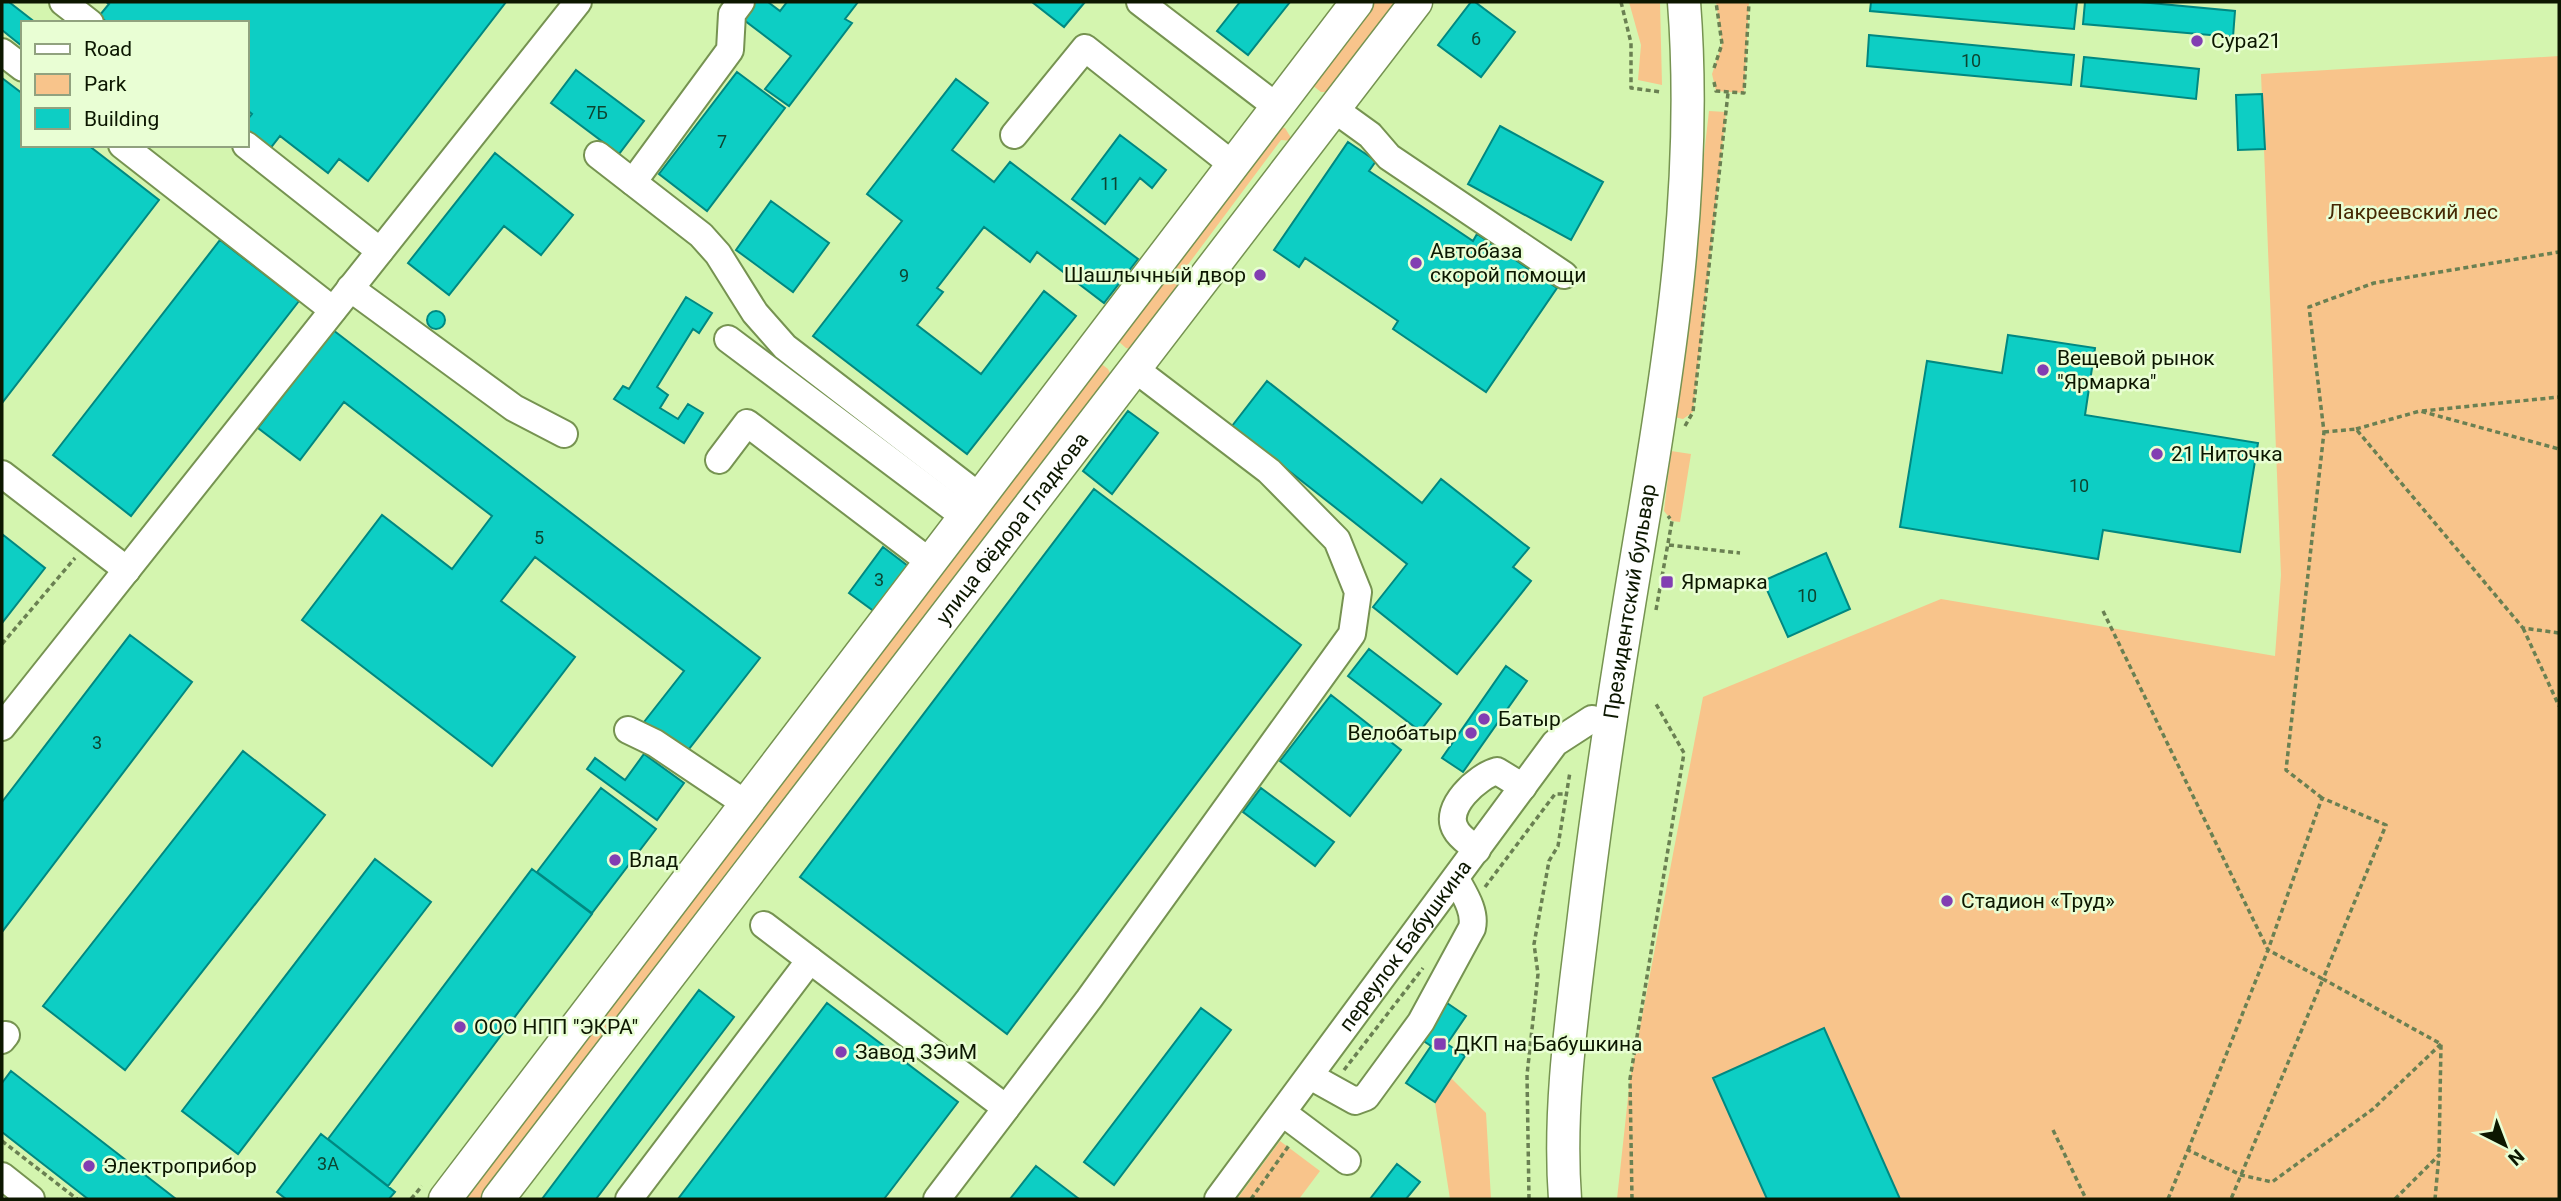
<svg xmlns="http://www.w3.org/2000/svg" width="2561" height="1201" font-family="Roboto,sans-serif">
	<rect width="100%" height="100%" fill="#d4f5af"/>
	<!-- green -->
	<path fill="#f8c48b" d="M1364 2H1399L1329 92H1321L1312 85Z
		M1629 2H1660L1662 85 1638 80 1641 45Z
		M1716 2H1749L1744 93 1716 91 1712 74 1722 44Z
		M2559 56V1199H1617L1630 1079 1703 697 1941 599 2275 656 2281 575 2261 74Z
		M1709 111 1726 112 1693 412 1683 419 1674 417Z
		M1276 125 1285 128 1293 141 1281 140 1187 266 1194 278 1135 350 1126 348 1118 341Z
		M1099 362 1108 369 1112 377 486 1199H453Z
		M1671 451 1691 454 1680 522 1672 521 1664 511Z
		M1451 1078 1486 1113 1491 1199H1450L1435 1103Z
		M1280 1141 1320 1171 1299 1199H1237Z"/>
	<!-- building -->
	<path fill="#0dcec4" stroke="#008881" stroke-width="2" d="M2 2H9L36 23H23V47L2 30Z
		M106 2H506L368 181 339 159 328 173 280 136 269 150 247 132V120L252 114 247 110V23H108L99 16 109 4Z
		M752 2H768L780 11 787 2H858L845 19 852 23 789 106 765 89 791 56 740 17Z
		M1032 2H1085L1064 27Z
		M1240 2H1290L1248 55 1217 31Z
		M1471 2H1475L1515 32 1481 77 1438 45Z
		M1871 2H2077L2074 29 1870 11Z
		M2085 2H2140L2235 11 2233 37 2083 24Z
		M1869 35 2074 55 2071 85 1867 66Z
		M2084 57 2199 69 2196 99 2081 86Z
		M576 70 644 121 619 154 551 103Z
		M737 72 785 108 707 211 659 174Z
		M2 78 23 94V145H88L159 200 2 403Z
		M956 79 988 103 952 150 994 182 1010 162 1138 259 1104 303 1037 252 1030 262 984 227 937 288 943 292 917 325 981 374 1044 291 1076 316 967 454 813 336 902 221 867 194Z
		M2262 94 2265 149 2238 150 2236 95Z
		M1500 126 1603 182 1571 240 1468 184Z
		M1120 135 1166 170 1152 188 1140 178 1105 224 1072 199Z
		M1348 142 1376 161 1369 171 1473 241 1477 234 1557 288 1486 392 1393 329 1398 321 1305 258 1299 267 1274 250Z
		M495 153 573 215 541 255 504 226 449 295 408 263Z
		M771 201 829 243 793 292 736 250Z
		M220 240 299 301 131 516 53 455Z
		M686 297 712 313 699 333 693 329 657 387 668 395 660 408 678 419 688 404 703 413 684 443 614 399 623 386 629 389Z
		M427 320a9 9 0 1 1 18 0a9 9 0 1 1-18 0Z
		M333 330 760 658 685 754 644 722 684 671 535 557 501 601 575 657 492 766 302 620 382 515 452 569 492 516 344 402 300 460 258 428Z
		M2008 335 2095 348 2085 415 2258 443 2240 552 2103 530 2098 559 1900 527 1927 361 2002 373Z
		M1267 381 1422 503 1441 479 1529 548 1513 567 1531 581 1457 674 1373 607 1407 564 1232 426Z
		M1128 411 1158 433 1112 494 1083 471Z
		M1094 489 1301 645 1007 1034 800 877Z
		M2 534 45 568 2 623Z
		M883 547 908 566 875 612 849 593Z
		M1826 553 1850 609 1788 637 1763 581Z
		M130 635 192 682 2 932V802Z
		M1369 649 1441 704 1420 731 1348 676Z
		M1506 666 1527 681 1463 772 1442 758Z
		M1331 695 1401 750 1350 816 1280 761Z
		M243 751 325 815 125 1070 43 1006Z
		M644 754 684 783 657 820 587 769 595 758 625 780Z
		M601 788 656 829 592 913 537 872Z
		M1261 788 1334 842 1315 866 1243 812Z
		M375 859 431 902 238 1154 182 1111Z
		M532 869 592 914 388 1186 328 1139Z
		M699 990 734 1017 596 1199H542Z
		M827 1003 958 1102 884 1199H678Z
		M1447 1003 1466 1016 1447 1044 1465 1056 1435 1102 1406 1083 1431 1046 1422 1040Z
		M1201 1008 1231 1030 1114 1185 1084 1162Z
		M1824 1028 1900 1199H1767L1713 1078Z
		M11 1071 176 1199H88L2 1132V1083Z
		M321 1134 395 1192 389 1199H286L277 1192Z
		M1397 1164 1420 1182 1406 1199H1370Z
		M1036 1166 1079 1199H1010Z"/>
	<g fill="none" stroke-linecap="round" stroke-linejoin="round">
		<!-- minor casing -->
		<g stroke="#769351" stroke-width="30">
			<g id="minor">
				<path d="M63 2 90 23"/>
				<path d="M1140 2 1277 107"/>
				<path d="M2 52 23 68"/>
				<path d="M1334 109 1370 135 1389 157 1564 275"/>
				<path d="M1014 135 1085 48 1233 165"/>
				<path d="M122 145 333 310"/>
				<path d="M246 145 380 251"/>
				<path d="M598 155 701 235 718 254 755 313 785 347 980 497"/>
				<path d="M633 182 730 50 732 14 741 2"/>
				<path d="M350 288 514 408 564 434"/>
				<path d="M728 339 965 517"/>
				<path d="M719 460 747 423 930 562"/>
				<path d="M2 474 127 570"/>
				<path d="M2 727 578 2"/>
				<path d="M628 730 655 743 746 804"/>
				<path d="M1477 850C1471 844 1460 838 1456 830 1442 808 1478 776 1497 771L1523 787"/>
				<path d="M764 925 810 960"/>
				<path d="M2 1040 6 1035"/>
				<path d="M1310 1076 1355 1101 1366 1097 1421 1022 1472 928C1476 911 1464 894 1456 879"/>
				<path d="M1283 1113 1347 1161"/>
				<path d="M2 1176 31 1199"/>
				<path d="M629 1199 810 960 1006 1108"/>
				<path d="M937 1199 1089 999 1352 634 1358 592 1337 540 1269 471 1135 369"/>
				<path id="s1" d="M1218 1199 1555 743 1592 719"/>
			</g>
		</g>
		<!-- major casing -->
		<g stroke="#769351" stroke-width="35">
			<g id="major">
				<path d="M445 1199 1357 2"/>
				<path id="s2" d="M498 1199 1416 2"/>
				<path id="s3" d="M1565 1199C1558 1105 1573 1009 1584 916 1599 789 1619 663 1640 538 1670 361 1698 182 1684 2"/>
			</g>
		</g>
		<!-- path -->
		<path stroke="#6a8052" stroke-width="3.5" stroke-dasharray="5 3.5" stroke-linecap="butt" d="M1621 2 1631 43V88L1661 92
			M1714 68 1722 44 1716 2
			M1714 82 1716 91 1744 93 1749 2
			M2422 411 2559 397
			M1685 426 1693 412 1728 93
			M2356 429 2420 411 2559 449
			M2324 432 2356 429 2523 628 2559 633
			M1669 545 1740 553
			M1656 610 1672 521 1668 516
			M2103 611 2268 950 2323 979 2231 1199
			M2523 628 2559 706
			M2 644 75 558
			M2322 798 2286 770 2324 432 2309 307 2374 283 2559 252
			M1485 887 1555 794H1566
			M1344 1070 1423 968
			M2053 1130 2086 1199
			M2 1141 77 1199
			M2188 1150 2268 950 2322 798 2386 825 2323 979 2441 1044 2439 1155
			M411 1199 422 1186
			M1251 1199 1290 1144
			M1529 1199 1527 1075 1538 974 1534 944 1549 861 1558 846 1570 772
			M1632 1199 1630 1079 1684 753 1656 704
			M2168 1199 2188 1150 2241 1175 2272 1182 2373 1109 2441 1044
			M2395 1199 2439 1155 2435 1199"/>
		<!-- minor -->
		<use href="#minor" stroke="#fff" stroke-width="26"/>
		<!-- major -->
		<use href="#major" stroke="#fff" stroke-width="32"/>
	</g>
	<!-- markers -->
	<g fill="#823eb2" stroke="#e9fed4" stroke-width="2.5">
		<circle cx="2197" cy="41" r="7"/>
		<circle cx="1416" cy="263" r="7"/>
		<circle cx="1260" cy="275" r="7"/>
		<circle cx="2043" cy="370" r="7"/>
		<circle cx="2157" cy="454" r="7"/>
		<rect x="1660" y="575" width="14" height="14" rx="3.5"/>
		<circle cx="1484" cy="719" r="7"/>
		<circle cx="1471" cy="733" r="7"/>
		<circle cx="615" cy="860" r="7"/>
		<circle cx="1947" cy="901" r="7"/>
		<circle cx="460" cy="1027" r="7"/>
		<rect x="1433" y="1037" width="14" height="14" rx="3.5"/>
		<circle cx="841" cy="1052" r="7"/>
		<circle cx="89" cy="1166" r="7"/>
	</g>
	<g text-anchor="middle" dominant-baseline="central" stroke-width="5" stroke-linejoin="round" paint-order="stroke">
		<!-- number labels -->
		<g font-size="18" fill="#0c4531">
			<text x="1476" y="38">6</text>
			<text x="1971" y="60">10</text>
			<text x="597" y="112">7Б</text>
			<text x="722" y="141">7</text>
			<text x="1110" y="183">11</text>
			<text x="904" y="275">9</text>
			<text x="2079" y="485">10</text>
			<text x="539" y="537">5</text>
			<text x="879" y="579">3</text>
			<text x="1807" y="595">10</text>
			<text x="97" y="742">3</text>
			<text x="328" y="1163">3А</text>
		</g>
		<!-- poi labels -->
		<g font-size="21" fill="#0c1700" stroke="#e9fed4" text-anchor="start">
			<text x="2211" y="41">Сура21</text>
			<text x="1430" y="251">Автобаза<tspan x="1430" dy="24">скорой помощи</tspan></text>
			<text x="1246" y="275" text-anchor="end">Шашлычный двор</text>
			<text x="2057" y="358">Вещевой рынок<tspan x="2057" dy="24">"Ярмарка"</tspan></text>
			<text x="2171" y="454">21 Ниточка</text>
			<text x="1681" y="582">Ярмарка</text>
			<text x="1498" y="719">Батыр</text>
			<text x="1457" y="733" text-anchor="end">Велобатыр</text>
			<text x="629" y="860">Влад</text>
			<text x="1961" y="901">Стадион «Труд»</text>
			<text x="474" y="1027">ООО НПП "ЭКРА"</text>
			<text x="1454" y="1044">ДКП на Бабушкина</text>
			<text x="855" y="1052">Завод ЗЭиМ</text>
			<text x="103" y="1166">Электроприбор</text>
		</g>
		<!-- park labels -->
		<g font-size="21" fill="#462903" stroke="#e9fed4">
			<text x="2413" y="212">Лакреевский лес</text>
		</g>
		<!-- street labels -->
		<g font-size="21" fill="#0c1700" stroke="#e9fed4">
			<text stroke="none"><textPath href="#s2" startOffset="845">улица Фёдора Гладкова</textPath></text>
			<text stroke="none"><textPath href="#s3" startOffset="602">Президентский бульвар</textPath></text>
			<text stroke="none"><textPath href="#s1" startOffset="315">переулок Бабушкина</textPath></text>
		</g>
	</g>
	<!-- border -->
	<rect width="2561" height="1201" fill="none" stroke="#0c1700" stroke-width="7"/>
	<!-- legend -->
	<rect x="21" y="21" width="228" height="126" fill="#e9fed4" stroke="#91a27f" stroke-width="2"/>
	<rect x="35" y="44" width="35" height="10" fill="#ffffff" stroke="#91a27f" stroke-width="2"/>
	<text x="84" y="56" font-size="21" fill="#0c1700">Road</text>
	<rect x="35" y="74" width="35" height="21" fill="#f8c48b" stroke="#91a27f" stroke-width="2"/>
	<text x="84" y="91" font-size="21" fill="#0c1700">Park</text>
	<rect x="35" y="108" width="35" height="21" fill="#0dcec4" stroke="#91a27f" stroke-width="2"/>
	<text x="84" y="126" font-size="21" fill="#0c1700">Building</text>
	<!-- north arrow -->
	<g transform="translate(2505 1145) rotate(138)" stroke="#e9fed4" stroke-width="5" paint-order="stroke">
	<path d="M0-5L12 26L0 18L-12 26Z" fill="#0c1700"/>
	<text y="-10" font-size="19" font-weight="bold" text-anchor="middle" fill="#0c1700">N</text>
	</g>
</svg>
